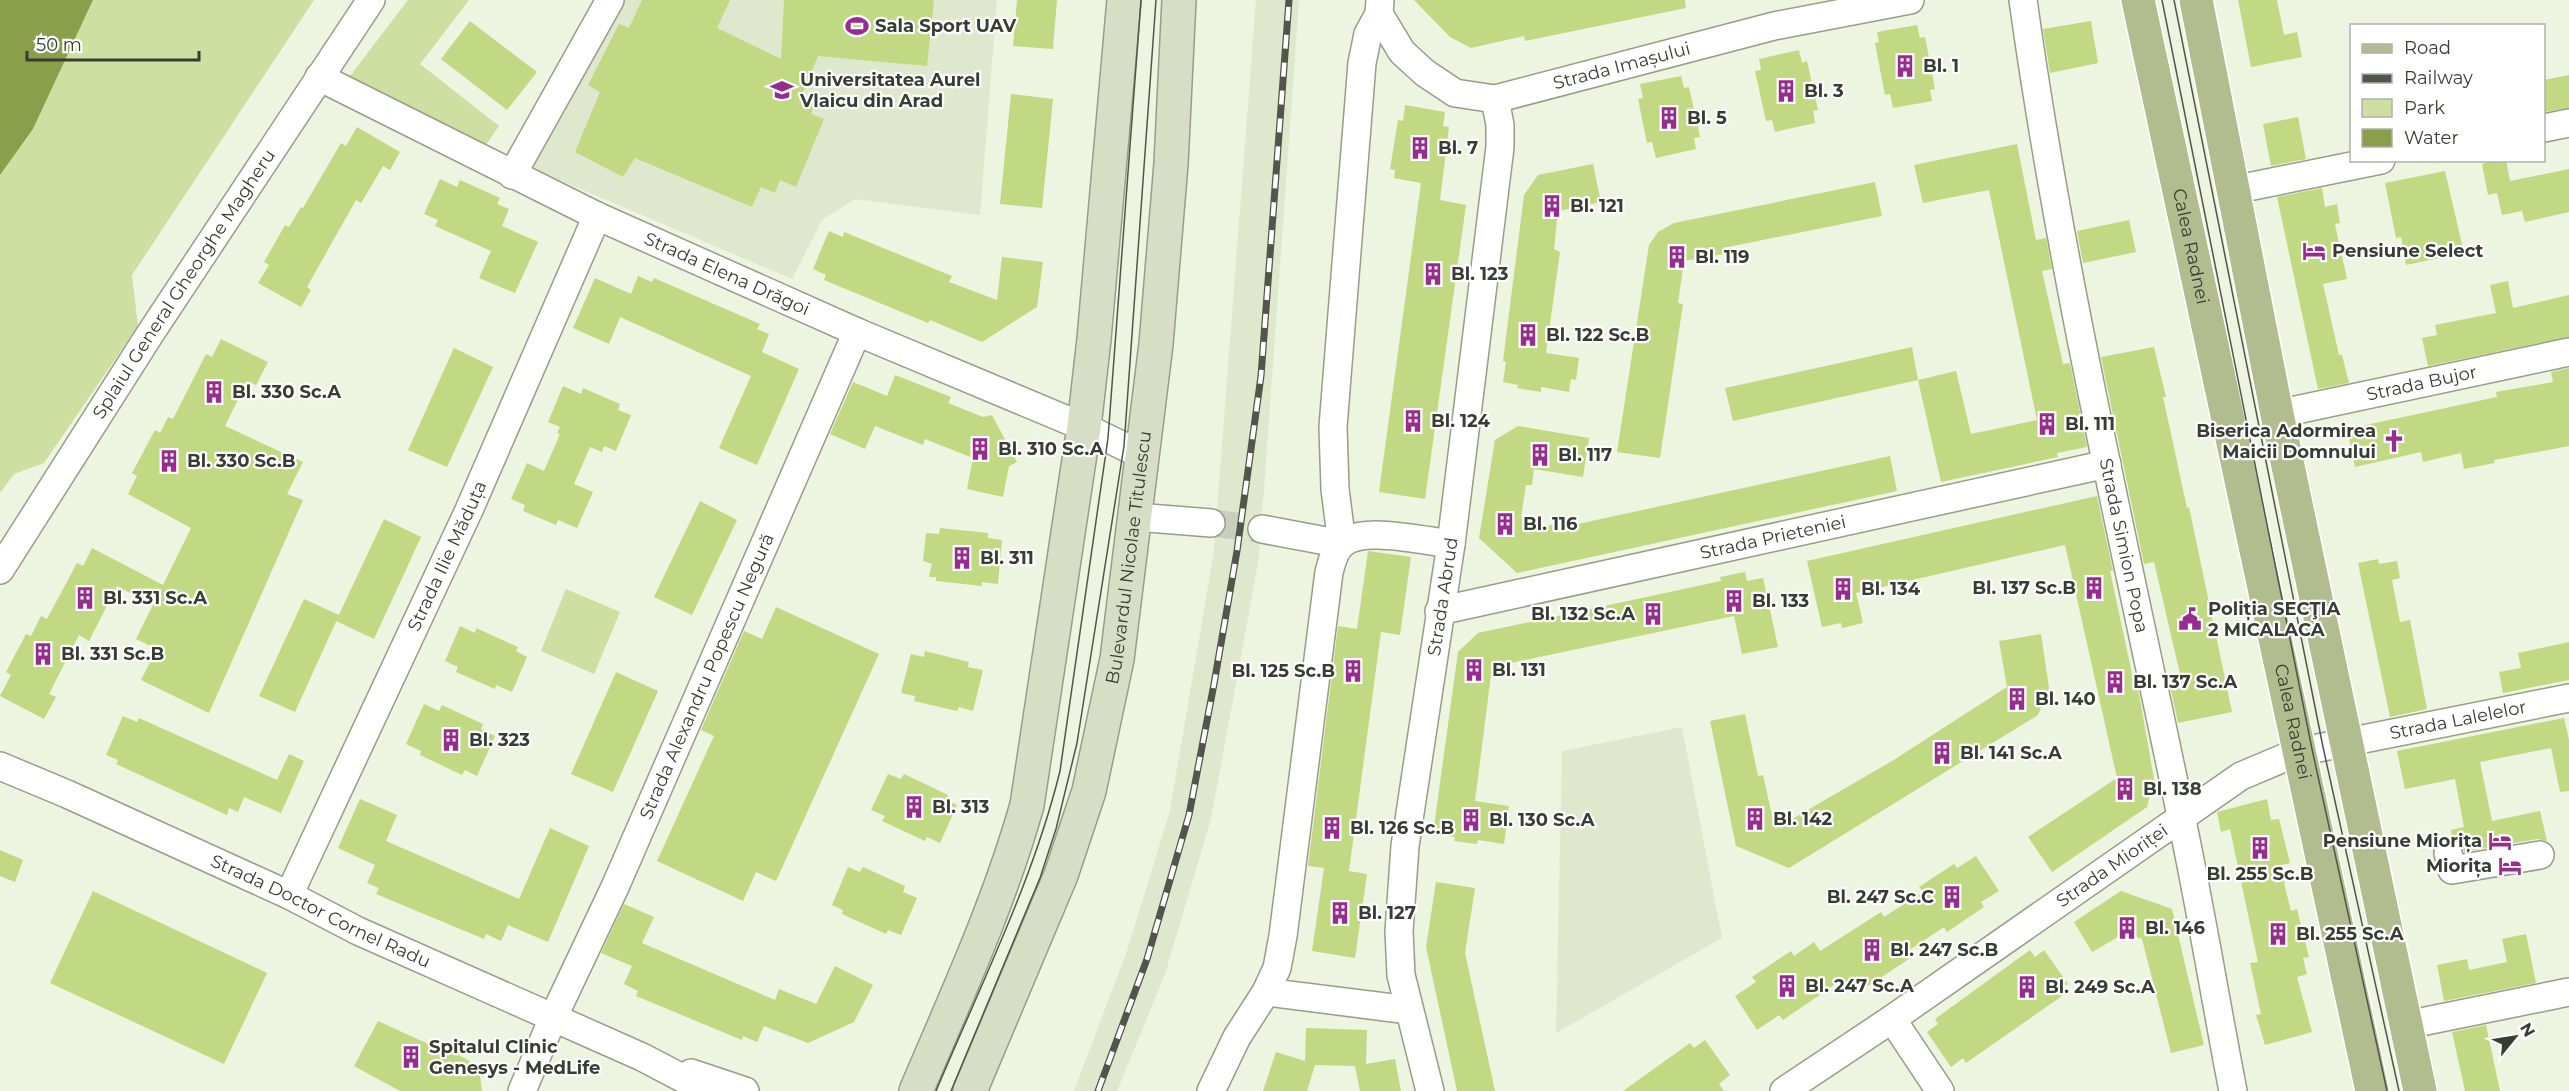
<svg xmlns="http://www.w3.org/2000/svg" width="2569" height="1091" font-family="Montserrat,sans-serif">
	<rect width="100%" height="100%" fill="#edf4df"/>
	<!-- built -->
	<path fill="#dfe8cc" d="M625 0H997L980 215 855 199 822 220 792 279 529 167Z
		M1256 0H1299L1259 558 1211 819 1165 974 1117 1091H1074L1127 951 1170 811 1214 550Z
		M1682 727 1722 938 1556 1033 1562 751Z"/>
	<!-- green -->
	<path fill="#cddfa1" d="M93 0H314L132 275 138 326 44 463 14 474 0 493V175L33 129Z
		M408 0H469L420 64 499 126 483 149 350 76Z
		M566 589 620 612 594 674 541 651Z"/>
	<!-- water -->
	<path fill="#899f4a" d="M0 0H93L33 129 0 175Z"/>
	<!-- building -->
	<path fill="#c1d983" d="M642 0H730L717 28 781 59 784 0H934L927 66 818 56 801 97 815 103 811 114 824 119 796 187 780 180 775 193 761 187 752 207 635 158 623 177 575 152 600 92 588 85 619 24 629 28Z
		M1017 0H1057L1053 49 1013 46Z
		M1414 0H1685L1686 8 1525 41 1524 36 1471 48 1450 37Z
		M2238 0H2277L2284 35 2297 32 2302 57 2251 67Z
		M470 21 537 72 507 110 441 59Z
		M2091 21 2098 63 2050 73 2043 29Z
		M1917 25 1920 38 1925 37 1935 89 1930 90 1932 101 1893 108 1890 94 1885 95 1875 43 1879 42 1877 32Z
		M1799 50 1802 63 1807 61 1818 110 1813 111 1815 123 1775 132 1772 120 1766 121 1755 71 1761 70 1759 59Z
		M2569 75V108L2544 112V80Z
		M1681 76 1684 88 1689 87 1700 137 1694 138 1696 149 1656 158 1652 142 1647 143 1638 99 1643 98 1640 84Z
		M1011 94 1053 99 1042 208 1000 204Z
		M1405 105 1445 112 1443 126 1449 127 1440 200 1466 205 1425 499 1379 492 1421 183 1394 178 1395 170 1390 169 1398 120 1403 121Z
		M2298 117 2306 159 2271 166 2263 124Z
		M357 127 400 152 390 170 383 166 361 203 356 200 307 287 311 290 301 307 258 283 269 265 264 262 285 225 289 227 301 207 303 208 341 143 346 146Z
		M2017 144 2036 240 2046 238 2052 269 2042 271 2063 364 2070 363 2087 447 2057 453 2058 457 1941 482 1918 380 1956 371 1971 434 2037 420 1989 190 1923 203 1914 165Z
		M2497 160H2506L2510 181 2569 169V212L2525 222 2522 211 2502 215 2497 193 2488 195 2482 164Z
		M1593 164 1601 202 1558 211 1554 249 1560 252 1546 353 1579 358 1576 380 1571 379 1569 392 1541 387V392L1517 388 1518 385 1503 382 1506 362 1503 361 1524 195 1538 175Z
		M2445 171 2464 253 2406 265 2401 237 2396 238 2385 183Z
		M440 179 457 187 460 180 500 198 497 204 509 209 502 226 538 242 515 293 479 278 491 251 435 226 438 220 424 214Z
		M1875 182 1882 216 1723 248 1724 254 1684 261 1678 303 1683 304 1660 458 1617 452 1649 245 1658 232 1674 223Z
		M2322 188 2325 207 2337 204 2340 223 2335 224 2347 279 2323 284 2339 355H2342L2349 383 2318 389 2277 197Z
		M2129 220 2136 252 2083 263 2077 231Z
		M829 231 843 237 844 232 952 276 949 282 997 300 1002 257 1043 262 1037 307 982 342 930 320 928 323 824 280 826 275 813 269Z
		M638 276 652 282 654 278 760 324 757 329 769 334 762 352 799 369 757 465 719 448 751 376 620 317 609 344 573 328 595 278 631 294Z
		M2508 281 2513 308 2569 295V337L2428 366 2422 338 2437 335 2435 325 2496 313 2490 285Z
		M221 339 268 362 256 385 247 381 225 426 303 462 287 494 303 500 209 713 141 680 157 649 136 639 153 605 117 586 89 641 79 635 49 694 56 697 44 719 0 696 11 675 6 672 26 634 31 636 41 616 47 619 77 563 83 566 92 548 163 585 191 528 128 494 137 476 132 473 155 430 160 433 168 417 173 419 206 354 212 357Z
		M1912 347 1918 380 1733 421 1725 388Z
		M2154 347 2166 397H2163L2187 508 2189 507 2232 712 2178 723 2168 676 2180 674 2154 562 2144 564 2101 357Z
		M454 348 493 367 447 467 408 450Z
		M2569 368V446L2494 460 2495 463 2464 469 2461 453 2423 462 2421 452 2355 467 2347 429 2497 397 2496 392 2553 382 2551 372Z
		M895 375 951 397 948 403 983 417 992 415 1017 462 1009 466 1003 497 967 489 973 458 925 439 923 445 875 426 865 449 830 434 853 382 887 396Z
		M563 386 581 394 583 388 620 404 618 410 631 415 616 451 604 446 602 452 590 447 574 484 593 492 577 528 558 520 556 525 523 511 525 505 511 499 527 463 544 471 560 434 557 433 560 427 548 422Z
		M1518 426 1589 438 1583 477 1534 469 1532 485H1526L1521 517 1535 529 1568 521 1569 526 1890 456 1897 491 1517 573 1479 538 1495 440Z
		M2097 496 2113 571H2110L2134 683 2137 682 2154 779 2147 807 2052 872 2028 837 2117 778 2065 545 1856 593 1863 623 1842 628 1841 623 1822 627 1807 561Z
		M700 501 737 520 692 615 654 597Z
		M384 519 421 537 374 639 336 621Z
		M940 528 988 533V538L1002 540 998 584 982 582V586L936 581V577H929L932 564 923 561 926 533 939 534Z
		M1368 551 1411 557 1400 635 1381 632 1349 871 1367 874 1355 958 1312 951 1324 868 1308 866 1338 626 1357 629Z
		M2378 559 2379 564 2397 561 2400 578 2392 580 2400 622 2410 620 2427 709 2390 717 2358 563Z
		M1745 572 1747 581 1763 578 1778 647 1742 654 1734 616 1492 667 1475 801 1509 806 1504 844 1478 840 1477 844 1454 841 1455 837 1433 834 1458 652 1478 633 1721 581 1720 577Z
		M304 599 339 615 295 712 259 696Z
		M776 607 879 654 776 881 756 872 743 901 657 861 714 736 701 730 744 631 762 639Z
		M460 626 475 633 476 628 518 647 516 651 527 657 512 692 496 685 495 689 456 672 458 667 445 661Z
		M2041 634 2049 688 2038 715 1789 868 1736 846 1710 721 1745 714 1758 776 1763 775 1775 829 1892 761 2007 687 1999 641Z
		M2569 642V680L2503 693 2499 672 2521 668 2518 653Z
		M925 651 969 662 968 667 983 670 973 711 959 707 957 711 914 701 915 696 901 693 911 654 924 657Z
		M616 672 658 691 613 792 571 774Z
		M424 704 439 711 442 705 483 724 481 729 495 736 477 776 465 770 462 775 420 755 421 751 406 744Z
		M123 716 137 722 139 718 277 780 289 754 304 761 281 813 244 797 238 812 229 808 227 815 116 764 118 760 106 755Z
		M2564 718 2569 740V791L2560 792 2551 748 2480 762 2492 821 2540 811 2547 841 2537 839 2464 852 2460 843 2452 838 2451 830 2464 827 2455 779 2405 789 2397 751Z
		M888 774 901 779 904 774 948 795 946 800 957 805 940 843 927 837 925 841 882 821 885 816 871 810Z
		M360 799 397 815 386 841 519 899 550 828 589 846 548 942 508 925 501 941 486 934 484 939 376 894 379 888 367 883 375 865 338 848Z
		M2267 799 2271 820 2279 819 2290 863 2281 865 2285 887 2291 911 2297 909 2309 957 2303 958 2307 974 2297 977 2312 1032 2265 1045 2256 1015 2261 1014 2250 963 2258 962 2230 829 2221 832 2217 812Z
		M0 850 23 860 15 882 0 876Z
		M1976 856 1999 891 1981 902 1984 907 1947 932 1944 927 1905 953 1909 959 1868 986 1865 980 1847 992 1840 981 1783 1020 1779 1015 1757 1030 1735 996 1756 982 1752 977 1791 951 1794 956 1814 942 1820 951 1881 912 1884 917 1923 892 1919 887 1954 864 1957 868Z
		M848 867 860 872 863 867 905 886 903 892 917 898 901 935 888 930 886 934 842 914 843 910 832 905Z
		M1436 882 1475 888 1465 953 1495 1091H1457L1426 947Z
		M93 891 267 973 224 1064 50 983Z
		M2121 891 2172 909 2204 1045 2171 1053 2142 939 2125 933 2092 952 2074 922Z
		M624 904 654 917 642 943 775 1000 779 989 816 1004 835 966 873 985 854 1022 808 1043 764 1026 757 1042 743 1036 742 1040 636 996 638 991 624 984 632 966 601 953Z
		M2526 934 2536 983 2444 1001 2437 965 2467 959 2469 970 2507 962 2502 939Z
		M2030 950 2035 957 2044 950 2068 984 2058 990 2062 996 1966 1063 1963 1058 1951 1067 1927 1032 1938 1024 1935 1019Z
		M378 1021 439 1049 455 1053 471 1062 479 1069 482 1091H400L354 1066Z
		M2486 1025 2500 1091H2465L2452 1032Z
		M1306 1028 1367 1030 1366 1064 1395 1059 1401 1091H1360L1355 1066 1315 1065 1307 1091H1263L1276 1052 1305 1061Z
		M1705 1040 1730 1075 1719 1084 1724 1091H1623L1690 1043 1694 1048Z"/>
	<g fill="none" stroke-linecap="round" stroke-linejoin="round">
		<!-- street-tunnel -->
		<path stroke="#c9cfbd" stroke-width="27" stroke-dasharray="27 14" stroke-linecap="butt" d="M1211 523 1262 529"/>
		<!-- street casing -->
		<g stroke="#979d89" stroke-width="30">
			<g id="street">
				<path id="s1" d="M1380 0 1379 14 1402 52 1425 73 1455 93 1495 99 1774 26 1910 0"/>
				<path id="s2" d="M2023 0C2061 273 2124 542 2180 811 2200 904 2215 998 2233 1091"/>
				<path id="s3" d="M319 77 597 216 857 332 1084 427 1142 455"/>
				<path d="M2544 128 2569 123"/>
				<path d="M512 175 610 0"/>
				<path d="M2233 190 2381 160"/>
				<path id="s4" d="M2277 414 2569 352"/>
				<path d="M1136 517 1211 523"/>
				<path d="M1262 529 1342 544"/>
				<path d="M1342 544 1335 489 1333 427 1362 63 1368 34 1379 14"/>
				<path id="s5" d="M0 570 150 334 371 0"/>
				<path id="s6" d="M1439 611 2107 464"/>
				<path id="s7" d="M0 766 67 794 289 895 358 931 642 1057 707 1091"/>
				<path d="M2448 853 2452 870 2540 855"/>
				<path id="s8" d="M289 895 469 510 597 216"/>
				<path d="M1409 1010 1266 992 1277 968 1283 936 1329 572C1332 562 1334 550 1343 543 1364 526 1425 541 1451 544"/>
				<path d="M1892 1019 1940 1091"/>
				<path d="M2406 1025 2569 992"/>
				<path d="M691 1073 745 1091"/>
				<path id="s9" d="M522 1091 553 1018 615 887 857 332"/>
				<path d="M1211 1091 1237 1037 1266 992"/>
				<path id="s10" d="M1430 1091 1401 975 1399 931 1405 846 1451 544 1500 147V125L1495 99"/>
				<path id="s11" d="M1784 1091 1892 1019 2241 776 2298 752 2569 698"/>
			</g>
		</g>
		<!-- secondary casing -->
		<g stroke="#979d89" stroke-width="36">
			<g id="secondary">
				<path d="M916 1091C956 997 999 904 1027 805L1084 427 1094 339 1124 0"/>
				<path id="s12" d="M970 1091 1061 875 1089 791 1117 659 1156 344 1171 164 1179 0"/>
			</g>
		</g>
		<!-- primary casing -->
		<g stroke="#fff" stroke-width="36">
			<g id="primary">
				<path id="s13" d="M2138 0 2372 1091"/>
				<path d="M2196 0 2277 414 2420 1091"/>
			</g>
		</g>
		<!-- street -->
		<use href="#street" stroke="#fff" stroke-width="27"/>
		<!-- secondary -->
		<use href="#secondary" stroke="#d8dec6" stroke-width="33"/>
		<!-- primary -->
		<use href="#primary" stroke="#b1bd8e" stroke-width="33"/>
		<!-- tram -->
		<path stroke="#51554a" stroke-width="1.5" d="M2162 0 2312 749 2387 1091
			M2174 0 2323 747 2399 1091
			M936 1091C980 986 1033 881 1060 771L1108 438 1141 0
			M951 1091 1040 878 1056 829 1077 743 1124 446 1156 0"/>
		<!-- rail casing -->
		<g stroke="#51554a" stroke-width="7">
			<path id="rail" d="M1098 1091 1147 959 1189 815 1214 684 1237 551 1261 376 1289 0"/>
		</g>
		<!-- rail -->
		<use href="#rail" stroke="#fff" stroke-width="4.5" stroke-dasharray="14" stroke-linecap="butt"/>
	</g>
	<!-- icons -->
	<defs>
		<g id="stadium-bare" transform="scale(1.8)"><path d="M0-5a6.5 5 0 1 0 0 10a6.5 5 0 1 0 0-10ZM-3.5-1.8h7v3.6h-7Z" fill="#972c8e" stroke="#fff" stroke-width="2.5" paint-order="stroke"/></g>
		<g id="building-bare" transform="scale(1.8)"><path d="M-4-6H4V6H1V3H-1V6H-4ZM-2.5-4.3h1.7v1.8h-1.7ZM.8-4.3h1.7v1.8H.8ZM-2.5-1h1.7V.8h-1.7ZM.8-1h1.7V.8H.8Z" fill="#972c8e" stroke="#fff" stroke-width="2.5" paint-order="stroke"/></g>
		<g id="university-bare" transform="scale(1.8)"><path d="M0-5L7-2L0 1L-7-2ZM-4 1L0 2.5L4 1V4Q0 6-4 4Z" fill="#972c8e" stroke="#fff" stroke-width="2.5" paint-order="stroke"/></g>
		<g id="hotel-bare" transform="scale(1.8)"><path d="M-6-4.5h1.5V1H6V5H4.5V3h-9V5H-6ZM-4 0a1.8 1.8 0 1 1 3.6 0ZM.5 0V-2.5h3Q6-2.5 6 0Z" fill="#972c8e" stroke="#fff" stroke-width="2.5" paint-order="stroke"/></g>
		<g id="church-bare" transform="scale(1.8)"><path d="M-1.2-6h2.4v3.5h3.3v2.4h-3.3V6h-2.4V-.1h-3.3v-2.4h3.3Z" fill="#972c8e" stroke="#fff" stroke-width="2.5" paint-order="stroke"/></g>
		<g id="civic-bare" transform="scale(1.8)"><path d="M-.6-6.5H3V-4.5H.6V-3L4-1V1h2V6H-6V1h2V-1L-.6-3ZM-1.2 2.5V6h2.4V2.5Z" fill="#972c8e" stroke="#fff" stroke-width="2.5" paint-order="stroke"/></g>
	</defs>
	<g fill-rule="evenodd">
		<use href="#stadium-bare" x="857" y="26"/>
		<use href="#building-bare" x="1905" y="66"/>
		<use href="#university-bare" x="782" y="90"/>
		<use href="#building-bare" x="1786" y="91"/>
		<use href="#building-bare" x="1669" y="118"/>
		<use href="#building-bare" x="1420" y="148"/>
		<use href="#building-bare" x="1552" y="206"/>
		<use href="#hotel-bare" x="2314" y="251"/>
		<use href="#building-bare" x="1677" y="257"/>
		<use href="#building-bare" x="1433" y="274"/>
		<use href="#building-bare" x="1528" y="335"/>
		<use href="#building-bare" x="214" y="392"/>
		<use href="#building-bare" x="1413" y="421"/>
		<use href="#building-bare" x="2047" y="424"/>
		<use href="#church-bare" x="2394" y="441"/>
		<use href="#building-bare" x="980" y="449"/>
		<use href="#building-bare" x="1540" y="455"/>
		<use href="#building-bare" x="169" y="461"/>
		<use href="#building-bare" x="1505" y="524"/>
		<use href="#building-bare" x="962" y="558"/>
		<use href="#building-bare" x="2094" y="588"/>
		<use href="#building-bare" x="1843" y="589"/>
		<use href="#building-bare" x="85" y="598"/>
		<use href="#building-bare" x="1734" y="601"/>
		<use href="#building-bare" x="1653" y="614"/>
		<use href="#civic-bare" x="2190" y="619"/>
		<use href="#building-bare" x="43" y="654"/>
		<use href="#building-bare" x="1474" y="670"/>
		<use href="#building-bare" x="1353" y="671"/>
		<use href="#building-bare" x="2115" y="682"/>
		<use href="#building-bare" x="2017" y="699"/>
		<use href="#building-bare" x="451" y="740"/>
		<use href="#building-bare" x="1942" y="753"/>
		<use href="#building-bare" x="2125" y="789"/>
		<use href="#building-bare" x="914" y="807"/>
		<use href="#building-bare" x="1755" y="819"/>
		<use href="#building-bare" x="1471" y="820"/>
		<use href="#building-bare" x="1332" y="828"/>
		<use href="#hotel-bare" x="2500" y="841"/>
		<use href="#building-bare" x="2260" y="848"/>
		<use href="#hotel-bare" x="2510" y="866"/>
		<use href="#building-bare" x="1952" y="897"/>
		<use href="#building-bare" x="1340" y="913"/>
		<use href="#building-bare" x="2127" y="928"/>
		<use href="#building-bare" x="2278" y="934"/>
		<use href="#building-bare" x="1872" y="950"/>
		<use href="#building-bare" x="1787" y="986"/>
		<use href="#building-bare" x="2027" y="987"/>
		<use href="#building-bare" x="411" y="1057"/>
	</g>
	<g text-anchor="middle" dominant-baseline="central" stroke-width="4.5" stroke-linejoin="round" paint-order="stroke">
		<!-- poi labels -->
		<g font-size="18" font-weight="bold" fill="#393c33" stroke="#fff" text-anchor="start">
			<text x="875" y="26">Sala Sport UAV</text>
			<text x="1923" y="66">Bl. 1</text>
			<text x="800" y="80">Universitatea Aurel<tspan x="800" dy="21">Vlaicu din Arad</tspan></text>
			<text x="1804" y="91">Bl. 3</text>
			<text x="1687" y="118">Bl. 5</text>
			<text x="1438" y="148">Bl. 7</text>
			<text x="1570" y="206">Bl. 121</text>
			<text x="2332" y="251">Pensiune Select</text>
			<text x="1695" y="257">Bl. 119</text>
			<text x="1451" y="274">Bl. 123</text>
			<text x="1546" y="335">Bl. 122 Sc.B</text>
			<text x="232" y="392">Bl. 330 Sc.A</text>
			<text x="1431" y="421">Bl. 124</text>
			<text x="2065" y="424">Bl. 111</text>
			<text x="2376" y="431" text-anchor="end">Biserica Adormirea<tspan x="2376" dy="21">Maicii Domnului</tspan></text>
			<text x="998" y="449">Bl. 310 Sc.A</text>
			<text x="1558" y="455">Bl. 117</text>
			<text x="187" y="461">Bl. 330 Sc.B</text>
			<text x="1523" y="524">Bl. 116</text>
			<text x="980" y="558">Bl. 311</text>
			<text x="2076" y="588" text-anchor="end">Bl. 137 Sc.B</text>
			<text x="1861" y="589">Bl. 134</text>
			<text x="103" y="598">Bl. 331 Sc.A</text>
			<text x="1752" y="601">Bl. 133</text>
			<text x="2208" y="609">Poliția SECŢIA<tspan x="2208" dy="21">2 MICALACA</tspan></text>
			<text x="1635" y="614" text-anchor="end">Bl. 132 Sc.A</text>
			<text x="61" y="654">Bl. 331 Sc.B</text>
			<text x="1492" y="670">Bl. 131</text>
			<text x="1335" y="671" text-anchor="end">Bl. 125 Sc.B</text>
			<text x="2133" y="682">Bl. 137 Sc.A</text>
			<text x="2035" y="699">Bl. 140</text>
			<text x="469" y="740">Bl. 323</text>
			<text x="1960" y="753">Bl. 141 Sc.A</text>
			<text x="2143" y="789">Bl. 138</text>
			<text x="932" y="807">Bl. 313</text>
			<text x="1773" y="819">Bl. 142</text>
			<text x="1489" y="820">Bl. 130 Sc.A</text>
			<text x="1350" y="828">Bl. 126 Sc.B</text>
			<text x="2482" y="841" text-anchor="end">Pensiune Miorița</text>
			<text x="2492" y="866" text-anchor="end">Miorița</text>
			<text x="2260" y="874" text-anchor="middle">Bl. 255 Sc.B</text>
			<text x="1934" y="897" text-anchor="end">Bl. 247 Sc.C</text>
			<text x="1358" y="913">Bl. 127</text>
			<text x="2145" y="928">Bl. 146</text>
			<text x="2296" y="934">Bl. 255 Sc.A</text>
			<text x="1890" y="950">Bl. 247 Sc.B</text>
			<text x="1805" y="986">Bl. 247 Sc.A</text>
			<text x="2045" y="987">Bl. 249 Sc.A</text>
			<text x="429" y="1047">Spitalul Clinic<tspan x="429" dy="21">Genesys - MedLife</tspan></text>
		</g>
		<!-- street labels -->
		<g font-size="18" fill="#393c33" stroke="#fff">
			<text stroke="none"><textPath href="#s1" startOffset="297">Strada Imașului</textPath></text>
			<text stroke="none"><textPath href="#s13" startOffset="252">Calea Radnei</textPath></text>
			<text stroke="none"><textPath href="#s3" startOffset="453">Strada Elena Drăgoi</textPath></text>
			<text stroke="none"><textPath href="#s5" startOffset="340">Splaiul General Gheorghe Magheru</textPath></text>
			<text stroke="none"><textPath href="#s4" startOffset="148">Strada Bujor</textPath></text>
			<text stroke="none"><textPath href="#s6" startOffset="342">Strada Prieteniei</textPath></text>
			<text stroke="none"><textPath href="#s2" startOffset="555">Strada Simion Popa</textPath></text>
			<text stroke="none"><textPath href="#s8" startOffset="374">Strada Ilie Măduța</textPath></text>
			<text stroke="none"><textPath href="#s12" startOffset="560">Bulevardul Nicolae Titulescu</textPath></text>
			<text stroke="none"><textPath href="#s10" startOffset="501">Strada Abrud</textPath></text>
			<text stroke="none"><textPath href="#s9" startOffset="454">Strada Alexandru Popescu Negură</textPath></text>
			<text stroke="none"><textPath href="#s11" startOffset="780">Strada Lalelelor</textPath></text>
			<text stroke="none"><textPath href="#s13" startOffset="738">Calea Radnei</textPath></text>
			<text stroke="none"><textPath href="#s11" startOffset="398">Strada Mioriței</textPath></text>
			<text stroke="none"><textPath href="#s7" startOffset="352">Strada Doctor Cornel Radu</textPath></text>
		</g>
	</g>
	<!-- legend -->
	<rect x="2350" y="24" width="195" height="138" fill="#ffffff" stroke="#b0b1ad" stroke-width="1.5"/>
	<rect x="2362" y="44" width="30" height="9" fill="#b1bd8e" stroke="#b0b1ad" stroke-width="1.5"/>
	<text x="2404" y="54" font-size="18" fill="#393c33">Road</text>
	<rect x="2362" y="74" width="30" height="9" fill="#51554a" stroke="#b0b1ad" stroke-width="1.5"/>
	<text x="2404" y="84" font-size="18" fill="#393c33">Railway</text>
	<rect x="2362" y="99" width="30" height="18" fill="#cddfa1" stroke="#b0b1ad" stroke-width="1.5"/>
	<text x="2404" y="114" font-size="18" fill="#393c33">Park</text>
	<rect x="2362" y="129" width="30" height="18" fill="#899f4a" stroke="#b0b1ad" stroke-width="1.5"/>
	<text x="2404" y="144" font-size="18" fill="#393c33">Water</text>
	<!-- north arrow -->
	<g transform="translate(2515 1037) rotate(60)" stroke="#ffffff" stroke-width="4.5" paint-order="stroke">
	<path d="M0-4.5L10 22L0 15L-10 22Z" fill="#393c33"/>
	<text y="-9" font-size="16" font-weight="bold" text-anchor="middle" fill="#393c33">N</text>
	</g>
	<!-- scale -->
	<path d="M27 51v9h172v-9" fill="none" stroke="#393c33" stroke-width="3"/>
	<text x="36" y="51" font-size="18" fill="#393c33" stroke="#ffffff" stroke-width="4.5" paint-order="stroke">50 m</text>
</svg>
